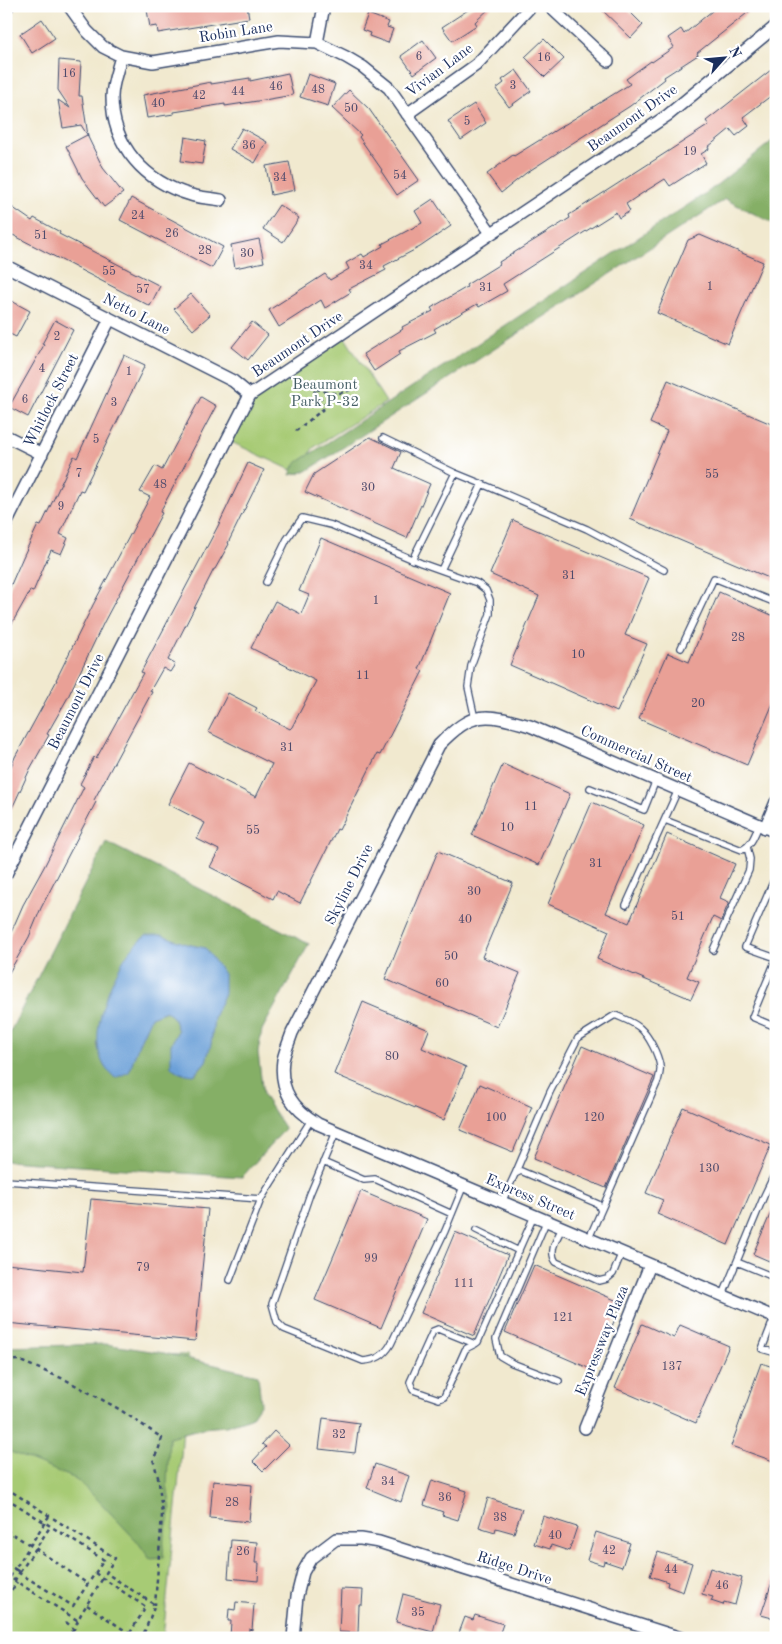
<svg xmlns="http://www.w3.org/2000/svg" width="782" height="1644" font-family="'Old Standard TT',serif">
	<rect width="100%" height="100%" fill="#fff"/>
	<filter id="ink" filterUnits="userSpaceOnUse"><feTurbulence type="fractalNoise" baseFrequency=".02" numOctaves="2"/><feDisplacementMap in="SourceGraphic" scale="10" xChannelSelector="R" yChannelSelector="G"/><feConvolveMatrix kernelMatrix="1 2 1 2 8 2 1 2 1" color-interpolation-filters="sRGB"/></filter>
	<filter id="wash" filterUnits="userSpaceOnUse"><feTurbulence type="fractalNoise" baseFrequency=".0096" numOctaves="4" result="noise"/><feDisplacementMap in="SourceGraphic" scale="20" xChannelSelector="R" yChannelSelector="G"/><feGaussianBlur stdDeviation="1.12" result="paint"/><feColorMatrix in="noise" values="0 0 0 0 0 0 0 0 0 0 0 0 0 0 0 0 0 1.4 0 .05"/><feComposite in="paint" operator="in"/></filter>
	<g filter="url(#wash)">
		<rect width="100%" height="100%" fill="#f1e9cf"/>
		<!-- green -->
		<path fill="#a7cb75" stroke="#617d6a" d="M342 333 386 402 313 448 300 474 227 440 250 395Z
			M6 1350 188 1355 181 1456 163 1638H6Z"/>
		<!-- forest -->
		<path fill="#85af66" stroke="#506f62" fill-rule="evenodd" d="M776 138V225L725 199 307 471 290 475 295 464 709 191Z
			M106 842 309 944 262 1030 258 1052 263 1095 285 1129 242 1177 6 1161V1040ZM162 935 186 944 205 948 224 995 214 1017 211 1044 206 1061 195 1075 171 1045 178 1031 173 1017 166 1011 151 1017 139 1043 115 1078 104 1066 97 1044Z
			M105 1344 164 1353 258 1375 261 1403 251 1418 226 1426 203 1428 169 1437 167 1485 171 1510 164 1535 163 1558 150 1559 137 1541 97 1499 76 1479 6 1450V1347Z"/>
		<!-- water -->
		<path fill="#6ca0d8" stroke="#44689b" d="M146 935H162L186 944 205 948 224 974V995L214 1017 211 1044 206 1061 194 1075 180 1073 171 1067V1045L178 1031 173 1017 166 1011 151 1017 139 1043 129 1072 115 1078C112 1074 107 1071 105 1067 86 1037 109 984 125 958 130 949 139 942 146 935Z"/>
		<g id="blocks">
			<!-- building -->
			<path fill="#e9a096" d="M170 6H247L249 18 158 33 157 26 150 27 147 10Z
				M474 6H492L475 22 477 25 452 41 442 27Z
				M598 6H624L643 25 631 38Z
				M718 6H756L697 53 698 55 664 77 665 79 630 106 526 173 501 193 487 174 513 155 514 156 630 84 626 79 651 61 652 62 674 47 668 38 681 29 684 34Z
				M368 14 389 22 387 27 393 29 388 43 369 36 370 33 362 30Z
				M42 19 55 38 32 53 20 34Z
				M544 39 564 59 545 77 525 57Z
				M423 40 436 58 414 74 401 56Z
				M59 60 81 62 79 96H82L88 136 81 125 63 128 58 100 70 108 58 90Z
				M776 66V92L743 117 749 126 736 136 730 129 708 147 709 149 701 154 706 163 670 186 665 179 641 194 626 204 630 211 619 218 616 212 503 284 507 291 479 307 477 304 434 329 436 332 399 351 400 354 374 371 363 354 403 329 402 327 433 311 431 308 467 287 466 285 500 264 499 262 570 218 569 215 709 125 706 121Z
				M516 70 531 91 509 107 496 89 504 83 502 80Z
				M288 73 293 95 264 100 225 106V104L174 112V114L147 118 143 95 211 82V84L250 78V81Z
				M308 74 335 84 328 106 300 97Z
				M349 90 369 109 419 180 397 195 381 171 382 170 359 137 361 135 332 108Z
				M474 104 486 123 461 140 448 121Z
				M242 128 267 142 255 163 230 149Z
				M87 135 103 168 123 193 104 207 82 178 66 146Z
				M185 137 206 141 202 164 181 161Z
				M289 162 295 190 271 195 266 166Z
				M131 198 223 247 212 268 120 220Z
				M433 199 451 226 420 247 384 266 386 270 349 289 351 292 325 308 321 300 279 327 269 310 325 274 330 280 349 269 346 263 362 254 364 257 383 246 382 244 422 223 415 211Z
				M6 203 32 221 34 218 60 232 59 234 160 286 150 306 13 235 6 245Z
				M279 205 299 218 283 242 263 229Z
				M700 235 763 262 728 344 657 313 688 240Z
				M259 239 264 262 235 268 231 245Z
				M191 294 210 315 193 330 174 309Z
				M6 298 30 311 16 337 6 332Z
				M55 320 73 330 28 417 9 407 44 345 42 344Z
				M252 322 268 335 248 360 232 347Z
				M124 355 145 365 83 491 80 490 60 534 68 538 61 554 51 550 33 592 30 591 6 634V596L23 557 38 525 41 526 74 456 77 458Z
				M668 380 776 426V581L630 519 667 431 650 423Z
				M201 397 216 406 160 512 162 513 104 622 67 699 47 734 49 735 30 769 15 802 6 819V778L15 757 57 680H56L93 605 150 497 140 492 155 466 162 470Z
				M370 437 401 452 394 468 430 484 407 538 305 492 314 474Z
				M248 463 264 470 228 543 229 544 215 569H214L168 660 175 664 170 672 163 668 150 691 152 692 94 800 96 802 41 908 29 937 6 978V944L23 905 44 867 84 787 80 784 94 757 96 759 143 673 141 672 218 526Z
				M513 520 649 578 625 635 647 644 617 712 510 665 539 596 490 574Z
				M321 538 450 593 419 669 423 671 380 755 377 754 339 830 337 829 300 903 277 891 273 899 210 867 219 850 197 839 205 823 168 804 189 763 256 797 272 764 208 732 228 693 257 708 255 711 290 729 292 727 316 681 251 648 275 601 301 614 309 595 299 591Z
				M719 592 776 617V696L747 765 639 719 668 653 689 662Z
				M503 764 570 794 539 865 472 835Z
				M592 802 644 825 606 913 629 923 667 834 735 864 720 898 729 902 721 921 713 917 687 977 699 982 691 999 597 959 609 931 548 904Z
				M438 851 513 883 482 957 520 973 497 1027 385 979Z
				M363 1002 429 1030 422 1048 466 1067 444 1120 334 1074Z
				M582 1046 654 1077 606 1188 534 1158Z
				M480 1084 532 1107 513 1152 460 1130Z
				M683 1107 771 1145 728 1245 657 1214 663 1200 646 1193Z
				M361 1191 427 1219 381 1328 315 1300Z
				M91 1199 208 1209 195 1341 6 1323V1264L83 1272Z
				M776 1201V1264L753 1254Z
				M455 1232 508 1255 474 1336 421 1313Z
				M534 1265 622 1303 593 1370 505 1332Z
				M642 1324 674 1338 680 1325 729 1346 696 1423 615 1388Z
				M761 1363 776 1368V1462L731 1446Z
				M323 1418 359 1423 355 1453 319 1449Z
				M274 1431 289 1445 263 1471 253 1461 266 1447 262 1444Z
				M375 1464 409 1476 401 1502 367 1488Z
				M432 1480 467 1491 458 1520 442 1515 443 1512 424 1505Z
				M213 1481 252 1485 249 1522 210 1518Z
				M488 1498 522 1509 514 1533 496 1528 495 1532 479 1527Z
				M543 1516 577 1527 569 1551 551 1545 550 1549 534 1544Z
				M596 1532 630 1543 622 1567 604 1561 603 1565 587 1560Z
				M231 1540 257 1542 255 1563H259L258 1581 228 1578Z
				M658 1552 692 1563 683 1592 667 1586 668 1582 650 1576Z
				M710 1568 742 1578 735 1605 724 1602 723 1605 711 1601 713 1597 702 1594Z
				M774 1576 776 1577V1619L761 1615Z
				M341 1589 363 1590 362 1605H359L358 1633 339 1632Z
				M403 1594 440 1604 433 1632 396 1622Z
				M236 1602 254 1604 252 1630 249 1629 248 1638H230L231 1621H228L229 1609 235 1610Z
				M475 1615 503 1624 498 1638H492L475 1632 472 1638 459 1633 465 1617 473 1620Z"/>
		</g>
	</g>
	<g filter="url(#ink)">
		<use href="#blocks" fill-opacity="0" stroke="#3b4b6f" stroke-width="1"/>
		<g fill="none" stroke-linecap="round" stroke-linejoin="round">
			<!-- lane casing -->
			<g stroke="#3b4b6f" stroke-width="8">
				<path id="lane" d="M383 438 455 473 482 484
					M412 560 455 473
					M441 570 482 484 587 529 664 570
					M266 582 287 539 302 518 331 525 421 563 477 583 486 590 490 600V614L471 666 468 687 475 719
					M681 648 714 578 776 603
					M590 788 644 810 656 780
					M665 820 742 850C752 845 755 834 759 825
					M776 875 745 947 776 958
					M626 905 678 790
					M713 950 749 870 750 859 747 847
					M776 959 752 1017 776 1027
					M336 1132 310 1194 272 1304 277 1322 284 1329 363 1361C376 1360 384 1356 391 1344L445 1231 463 1187
					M323 1162 364 1180 375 1179 452 1214
					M515 1174 550 1092 578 1038 615 1015C624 1019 633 1022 640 1028 649 1036 658 1054 660 1066 661 1071 659 1076 658 1081L601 1211
					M6 1181 261 1199 311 1120
					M502 1202 515 1174 521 1171 598 1204 601 1211 589 1238
					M546 1222 496 1339 500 1356 512 1363 559 1381
					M562 1228C557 1239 548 1251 556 1262L599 1281 607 1279 613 1274 622 1252
					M476 1230 519 1251
					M737 1262 776 1278
					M230 1280 261 1199
					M723 1295 764 1196 776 1171
					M774 1318 762 1349 776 1353
					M475 1344 438 1329 433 1331 410 1382 413 1390 439 1399 444 1397 465 1350C468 1346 474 1346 478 1342L534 1216"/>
			</g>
			<!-- street casing -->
			<g stroke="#3b4b6f" stroke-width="14">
				<path id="street" d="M69 6 87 31 103 47 121 56 153 62 279 41 317 43 346 57 363 67 389 88 491 233
					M549 6 608 61
					M6 8 8 6
					M317 43 324 6
					M121 56C118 69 112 84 112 97 112 146 145 182 191 195 200 198 211 198 221 200
					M407 114 476 65 531 6
					M6 266 233 381 250 395
					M6 436 42 454
					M6 524 110 319
					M765 828 776 802
					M776 832 530 726C485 713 473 710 439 745L292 1033C289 1042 285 1051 283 1060 279 1090 293 1109 318 1124L776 1318
					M6 874 250 395 668 115 776 26
					M585 1428 650 1265
					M293 1638 297 1596 303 1572 311 1558 336 1539H361L379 1542 681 1638"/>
			</g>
			<!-- path -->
			<path stroke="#3b4b6f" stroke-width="2.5" stroke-dasharray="4 4" stroke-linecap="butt" d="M294 379C299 384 305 384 312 387 329 394 340 397 357 386
				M296 431 327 406 311 387
				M6 1361 18 1360 66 1380 119 1409 162 1438 158 1451 153 1459 159 1481 162 1515 155 1605
				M6 1488 115 1558 106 1573 155 1605 142 1638
				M6 1498 104 1560 73 1606 19 1573 15 1580
				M6 1530 30 1545
				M35 1548 88 1584
				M6 1564 15 1569 10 1577
				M19 1572 15 1569 49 1516
				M20 1572 50 1527
				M95 1573 146 1607 130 1633
				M6 1575 77 1620
				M12 1590 17 1582
				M87 1605 136 1638
				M66 1622 74 1629 81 1614 103 1578
				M65 1637 74 1629"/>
			<!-- lane -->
			<use href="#lane" stroke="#fff" stroke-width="5.5"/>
			<!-- street -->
			<use href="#street" stroke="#fff" stroke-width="11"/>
		</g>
	</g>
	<g text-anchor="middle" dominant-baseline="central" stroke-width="4.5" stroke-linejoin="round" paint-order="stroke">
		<!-- number labels -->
		<g font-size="12" fill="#4e4b6c">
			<text x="419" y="57">6</text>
			<text x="544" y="58">16</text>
			<text x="69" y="74">16</text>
			<text x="513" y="86">3</text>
			<text x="276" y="87">46</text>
			<text x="318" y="90">48</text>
			<text x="238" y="92">44</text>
			<text x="199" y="96">42</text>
			<text x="158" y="104">40</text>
			<text x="351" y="109">50</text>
			<text x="467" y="122">5</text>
			<text x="249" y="146">36</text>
			<text x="690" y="152">19</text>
			<text x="400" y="176">54</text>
			<text x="280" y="178">34</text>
			<text x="138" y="216">24</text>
			<text x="172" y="234">26</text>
			<text x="41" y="236">51</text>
			<text x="205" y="251">28</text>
			<text x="247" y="254">30</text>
			<text x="366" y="266">34</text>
			<text x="109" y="272">55</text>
			<text x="710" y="287">1</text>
			<text x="486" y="288">31</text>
			<text x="143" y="290">57</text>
			<text x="57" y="337">2</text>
			<text x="42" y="369">4</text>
			<text x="129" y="372">1</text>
			<text x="25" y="400">6</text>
			<text x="114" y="403">3</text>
			<text x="96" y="440">5</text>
			<text x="79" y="474">7</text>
			<text x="712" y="475">55</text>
			<text x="160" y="485">48</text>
			<text x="368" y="488">30</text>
			<text x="61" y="507">9</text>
			<text x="569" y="576">31</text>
			<text x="376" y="601">1</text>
			<text x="738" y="638">28</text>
			<text x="578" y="655">10</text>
			<text x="363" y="676">11</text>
			<text x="698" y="704">20</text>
			<text x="287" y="748">31</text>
			<text x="531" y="807">11</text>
			<text x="507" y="828">10</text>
			<text x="253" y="831">55</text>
			<text x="596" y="864">31</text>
			<text x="474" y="892">30</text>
			<text x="678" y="917">51</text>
			<text x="465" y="920">40</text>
			<text x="451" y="957">50</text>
			<text x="442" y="984">60</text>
			<text x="392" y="1057">80</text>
			<text x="496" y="1118">100</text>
			<text x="594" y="1118">120</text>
			<text x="709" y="1169">130</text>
			<text x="371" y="1259">99</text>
			<text x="143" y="1268">79</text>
			<text x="464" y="1284">111</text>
			<text x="563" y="1318">121</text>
			<text x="672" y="1367">137</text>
			<text x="339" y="1435">32</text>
			<text x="388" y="1482">34</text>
			<text x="445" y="1498">36</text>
			<text x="232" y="1503">28</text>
			<text x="500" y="1518">38</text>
			<text x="555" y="1536">40</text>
			<text x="609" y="1551">42</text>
			<text x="243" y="1552">26</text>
			<text x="671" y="1570">44</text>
			<text x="722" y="1586">46</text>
			<text x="418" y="1613">35</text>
		</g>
		<!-- street labels -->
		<g font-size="15" fill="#1b2f5e" stroke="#fff">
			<text transform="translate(236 33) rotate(-9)">Robin Lane</text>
			<text transform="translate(440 71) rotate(-37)">Vivian Lane</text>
			<text transform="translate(633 119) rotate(-35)">Beaumont Drive</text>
			<text transform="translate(136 315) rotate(27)">Netto Lane</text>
			<text transform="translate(298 345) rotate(-34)">Beaumont Drive</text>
			<text transform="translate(52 401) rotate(-63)">Whitlock Street</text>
			<text transform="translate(77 702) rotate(-63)">Beaumont Drive</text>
			<text transform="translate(636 755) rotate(24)">Commercial Street</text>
			<text transform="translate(350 885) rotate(-63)">Skyline Drive</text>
			<text transform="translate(530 1198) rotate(23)">Express Street</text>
			<text transform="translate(603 1341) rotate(-68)">Expressway Plaza</text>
			<text transform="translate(514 1569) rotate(18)">Ridge Drive</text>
		</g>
		<!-- park labels -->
		<g font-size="15" fill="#455e65" stroke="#fff">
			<text x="325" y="385">Beaumont<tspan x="325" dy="17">Park P-32</tspan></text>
		</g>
	</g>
	<!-- margin -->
	<rect width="782" height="1644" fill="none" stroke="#fff" stroke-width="25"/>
	<!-- north arrow -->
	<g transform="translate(724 58) rotate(63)" stroke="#ffffff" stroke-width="4" paint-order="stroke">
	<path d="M0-4L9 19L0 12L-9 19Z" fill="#1b2f5e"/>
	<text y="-8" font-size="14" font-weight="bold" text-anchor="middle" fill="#1b2f5e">N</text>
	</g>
</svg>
